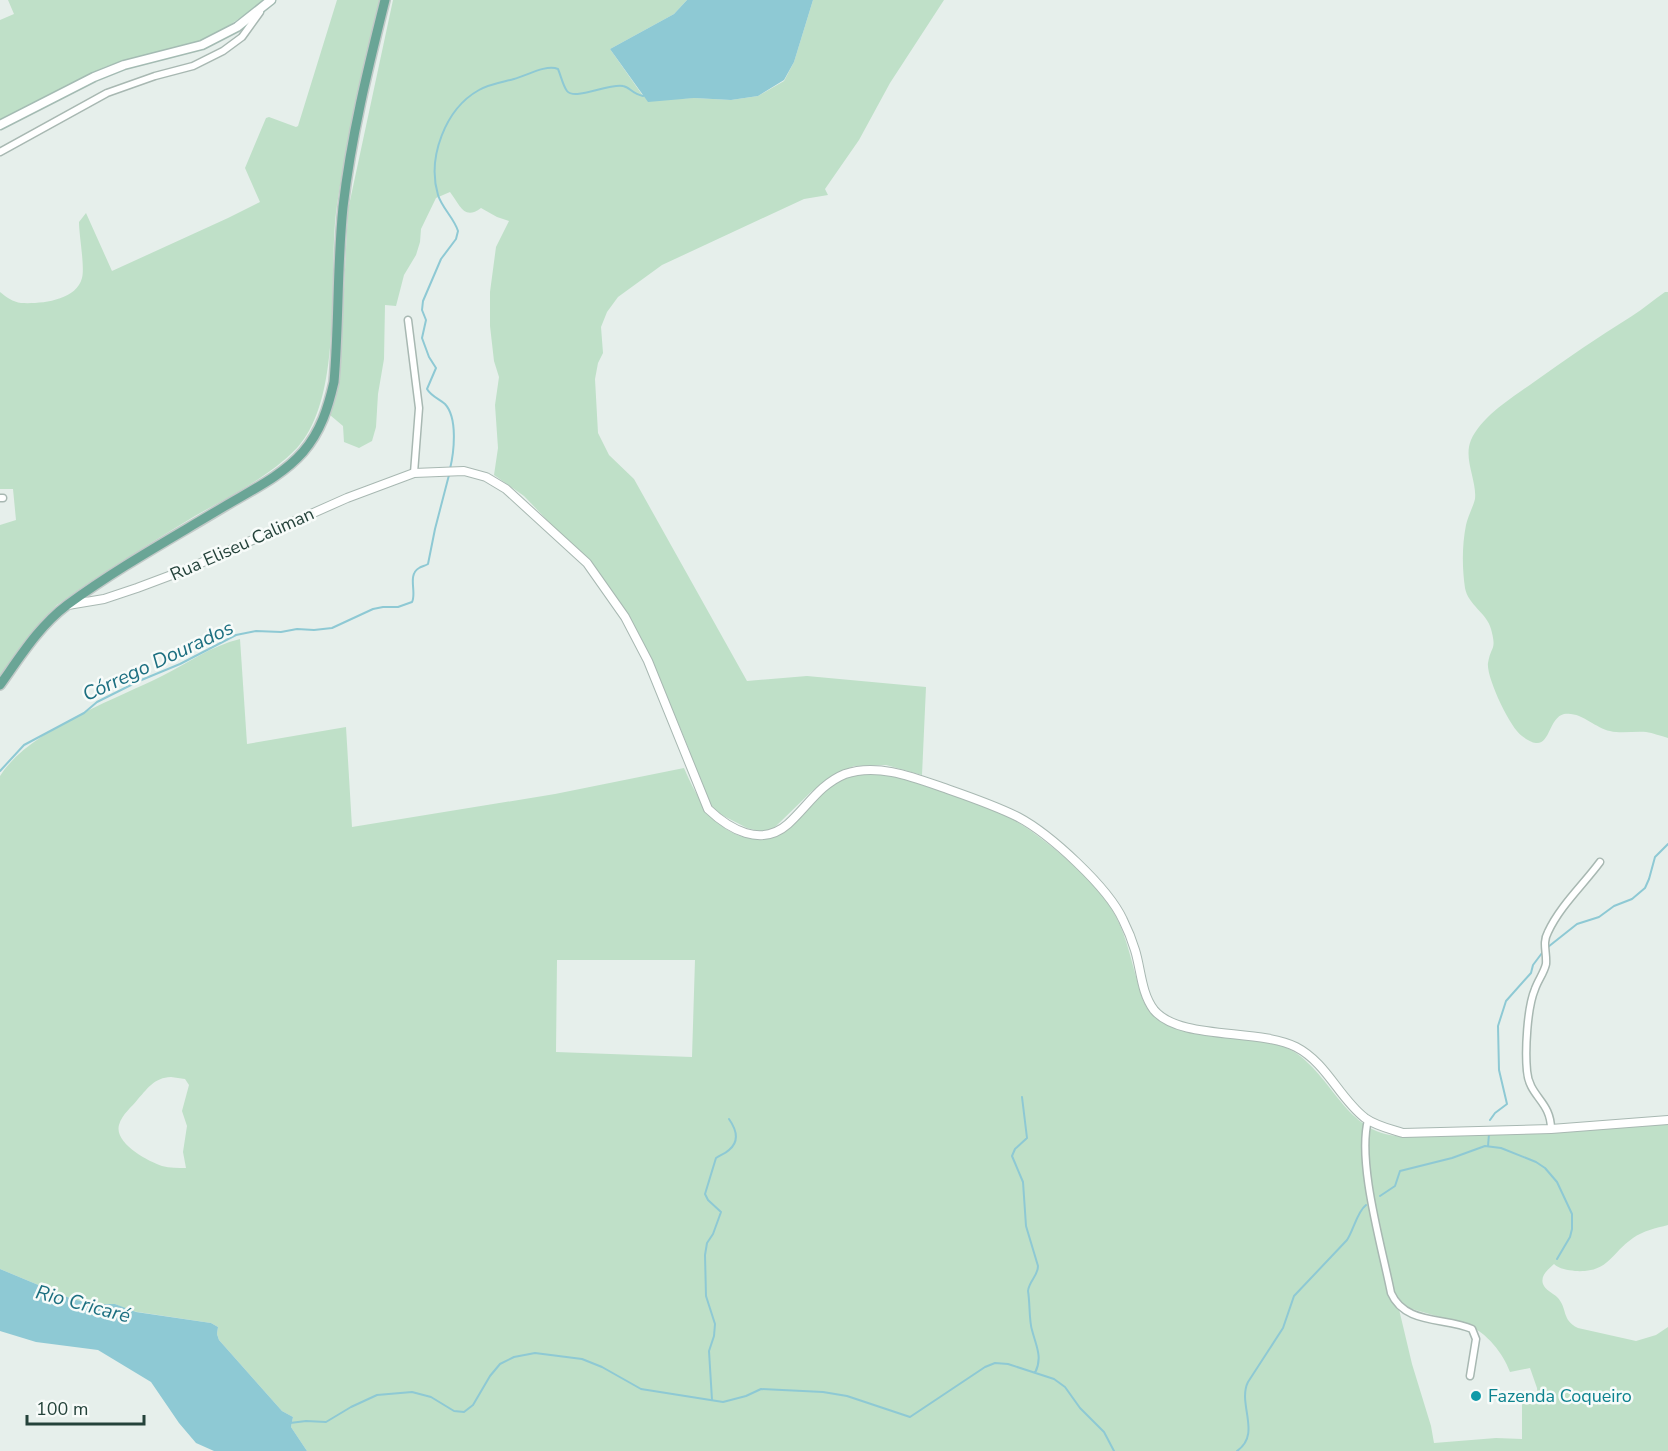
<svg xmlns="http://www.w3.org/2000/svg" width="1668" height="1451" font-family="'Nunito Sans',sans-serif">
	<rect width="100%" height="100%" fill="#e6efeb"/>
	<!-- green -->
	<path fill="#bfe0c8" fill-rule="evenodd" d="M8 0H264C240 19 215 37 185 46 159 54 131 57 105 67 69 82 35 104 0 123V20L14 14Z
		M337 0H380C363 68 347 136 337 205 327 273 345 395 297 448 269 477 230 496 195 516 149 544 101 573 57 605L42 620 0 676V525L16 520 13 489H0V292C6 297 13 302 21 303 40 304 76 301 82 278 85 267 79 235 79 222L86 213 112 271 228 218 260 202 245 168 266 118 269 117 296 127 298 126Z
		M393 0H687L674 14 610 49 643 96 673 99 694 98 731 100 758 96 784 81 794 62 813 0H944L890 83 859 140 825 189 828 195 804 199 662 265 618 297 607 312 601 327 603 353 598 363 595 379 598 433 609 455 634 479 747 681 807 676 926 687 922 775 886 765 854 766 829 778 811 792 774 828 762 832 747 828 714 811 702 791 688 747 663 687 633 624 594 569 524 496 494 475 498 448 495 405 499 377 494 361 490 326V292L496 247 509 221 497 217 481 208C464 221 460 205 450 192L436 198 421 229 420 242 416 255 404 275 396 306 385 305 384 359 378 394 376 427 372 441 359 448 344 442 343 426 330 415 335 398 341 349 348 210Z
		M1665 292H1668V738C1661 736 1653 733 1646 732 1634 731 1621 734 1610 731 1595 728 1581 711 1564 714 1545 719 1552 759 1522 736 1510 728 1486 677 1488 663 1491 645 1497 651 1491 629 1487 613 1468 605 1465 588 1462 567 1462 545 1466 525 1468 516 1473 507 1475 499 1477 480 1463 459 1471 440 1482 416 1513 397 1534 382 1566 359 1598 337 1632 316 1643 309 1653 300 1665 292Z
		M240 639 247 744 346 727 352 827 555 794 684 768C699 803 723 847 769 837 792 817 825 780 856 774 892 767 931 787 964 799 984 807 1004 813 1022 825 1050 843 1094 880 1111 908 1125 930 1130 956 1137 980 1140 991 1143 1005 1151 1013 1180 1045 1247 1030 1285 1047 1328 1066 1341 1126 1390 1135 1408 1139 1427 1136 1445 1136L1668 1121V1225C1656 1228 1643 1231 1633 1238 1610 1254 1609 1273 1575 1271 1568 1270 1559 1269 1554 1264 1549 1269 1540 1275 1543 1284 1545 1290 1553 1293 1557 1297 1568 1308 1561 1320 1578 1328L1636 1341 1656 1335 1668 1327V1451H307L291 1427 293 1417 282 1411 219 1340 217 1334 218 1327 211 1323 131 1311 115 1304H95L72 1299 0 1269V776C29 730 114 700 162 676 188 663 211 646 240 639ZM557 960H695L692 1057 556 1052ZM171 1077 185 1079 189 1085 182 1111 187 1126 183 1152 186 1168C178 1168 170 1168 162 1166 148 1161 114 1143 119 1125 122 1114 132 1107 138 1099 149 1087 154 1078 171 1077ZM1398 1305 1468 1325C1487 1333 1503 1353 1510 1372L1530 1368 1537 1388 1538 1401 1522 1403V1439L1496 1438 1434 1443 1431 1426 1412 1364Z"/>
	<!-- water -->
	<path fill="#8ec9d4" d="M687 0H813L794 62 784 80 758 96 731 100 694 98 648 102 610 49 674 14Z
		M0 1269 72 1299 95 1304H115L136 1312 211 1323 218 1327 217 1334 219 1340 282 1411 293 1417 291 1427 307 1451H214L196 1443 179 1423 151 1382 98 1350 36 1342 0 1331Z"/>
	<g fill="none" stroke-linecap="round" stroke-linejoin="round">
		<!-- stream -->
		<path stroke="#8ec9d4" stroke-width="2" d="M450 469C454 452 458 418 445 404 439 399 431 396 427 389L436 368 429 357 422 338 426 320 422 310 423 301 441 259 456 239 458 231C454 218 442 208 438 195 427 158 445 109 479 90 489 84 503 82 514 79 526 76 546 64 558 69 561 76 563 86 567 91 575 101 609 83 623 86 630 87 632 94 643 96L645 94
			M0 771 24 745 84 713 97 702 139 681 180 664 236 635 256 631 281 632 297 629 314 630 332 628 373 609 383 607H398L412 602C417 593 407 575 419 568 422 566 425 566 428 564L435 529 449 475
			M1548 947 1577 924 1599 917 1614 906 1632 899 1645 888 1649 879 1655 857 1668 844
			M1022 1097 1027 1138 1015 1149 1012 1156 1023 1182 1026 1226 1038 1266C1038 1276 1029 1281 1028 1291 1030 1302 1029 1321 1032 1330 1036 1346 1043 1357 1035 1373
			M1490 1120 1495 1113 1507 1104 1499 1070 1498 1026 1506 1001 1531 973 1533 965 1542 953
			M1488 1146 1489 1134
			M1380 1196 1395 1186 1400 1171 1452 1158 1485 1146 1501 1148 1536 1162 1545 1168 1557 1182 1572 1214V1229L1570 1237 1557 1259
			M712 1400 709 1351 714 1336 715 1324 706 1296 705 1255 707 1243 713 1234 721 1212 708 1200 705 1194 716 1158C720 1155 725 1154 729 1150 740 1141 736 1129 729 1119
			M290 1423 306 1421 326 1422 351 1407 377 1395 412 1392 431 1397 454 1411 464 1412 473 1405 490 1376 500 1364 514 1357 535 1353 582 1359 602 1367 641 1389 723 1402 746 1396 761 1389 823 1392 847 1396 910 1417 985 1367 995 1363 1008 1364 1054 1379 1065 1387 1080 1408 1104 1432 1114 1451
			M1237 1451C1262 1434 1237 1404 1248 1382L1283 1328 1294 1296 1347 1240C1354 1229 1357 1212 1366 1205"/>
		<!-- minor casing -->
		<g stroke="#a8b8b2" stroke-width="9">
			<path id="minor" d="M0 152 107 93 155 76 193 66 223 51 242 37 260 12
				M408 320 419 408 414 473
				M0 498H3
				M1368 1120C1357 1163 1382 1247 1391 1293 1405 1325 1445 1317 1472 1329L1476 1339 1470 1376
				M1551 1129C1551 1101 1529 1097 1527 1071 1525 1051 1527 1008 1535 989 1538 980 1544 973 1546 964 1547 952 1542 943 1548 932 1560 906 1583 885 1600 862"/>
		</g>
		<!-- tertiary casing -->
		<g stroke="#a8b8b2" stroke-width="10">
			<path id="tertiary" d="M68 605 104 599 137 588 185 570 347 498 414 473 464 471 486 477 506 489 587 563 625 617 648 661 708 809C729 829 761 848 788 824 807 807 820 784 845 774 879 762 918 779 950 790 973 798 996 806 1018 817 1050 834 1108 887 1123 920 1128 930 1132 940 1135 950 1141 969 1141 993 1154 1010 1180 1041 1258 1028 1296 1047 1327 1063 1339 1098 1365 1118 1376 1126 1390 1129 1403 1133L1551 1129 1668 1120"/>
		</g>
		<!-- secondary casing -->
		<g stroke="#a4bbb3" stroke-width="11">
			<path id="secondary" d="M0 125 94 77 124 65 202 45 237 27 271 0"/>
		</g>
		<!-- primary casing -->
		<g stroke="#c2cac8" stroke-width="12">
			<path id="primary" d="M0 685C20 657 39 626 67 605 117 568 172 538 225 506 252 490 283 475 303 452 321 431 328 408 334 382 339 324 337 265 343 207 351 137 368 68 385 0"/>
		</g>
		<!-- minor -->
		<use href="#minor" stroke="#fff" stroke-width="6"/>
		<!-- tertiary -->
		<use href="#tertiary" stroke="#fff" stroke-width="8"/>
		<!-- secondary -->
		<use href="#secondary" stroke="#fff" stroke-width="8"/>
		<!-- primary -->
		<use href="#primary" stroke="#6aa596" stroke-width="9"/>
	</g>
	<!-- markers -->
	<circle fill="#0f9aa8" stroke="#f7fbf9" stroke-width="2" cx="1476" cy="1396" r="6"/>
	<g text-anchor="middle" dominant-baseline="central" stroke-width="5" stroke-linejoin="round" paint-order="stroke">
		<!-- street labels -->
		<g font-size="18" fill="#24423a" stroke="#f7fbf9">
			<text transform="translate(242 544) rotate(-24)">Rua Eliseu Caliman</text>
		</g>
		<!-- culture labels -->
		<g font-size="18" fill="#0d838f" stroke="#f7fbf9" text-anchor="start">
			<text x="1488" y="1396">Fazenda Coqueiro</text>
		</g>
		<!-- water labels -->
		<g font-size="20" font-style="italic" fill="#1c6f80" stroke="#f7fbf9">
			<text transform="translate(158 661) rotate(-25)">Córrego Dourados</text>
			<text transform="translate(83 1304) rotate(15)">Rio Cricaré</text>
		</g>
	</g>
	<!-- scale -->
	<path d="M27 1415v9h117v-9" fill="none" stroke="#24423a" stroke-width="3"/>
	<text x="36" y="1415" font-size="18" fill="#24423a" stroke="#f7fbf9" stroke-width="4.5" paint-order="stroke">100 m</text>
</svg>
